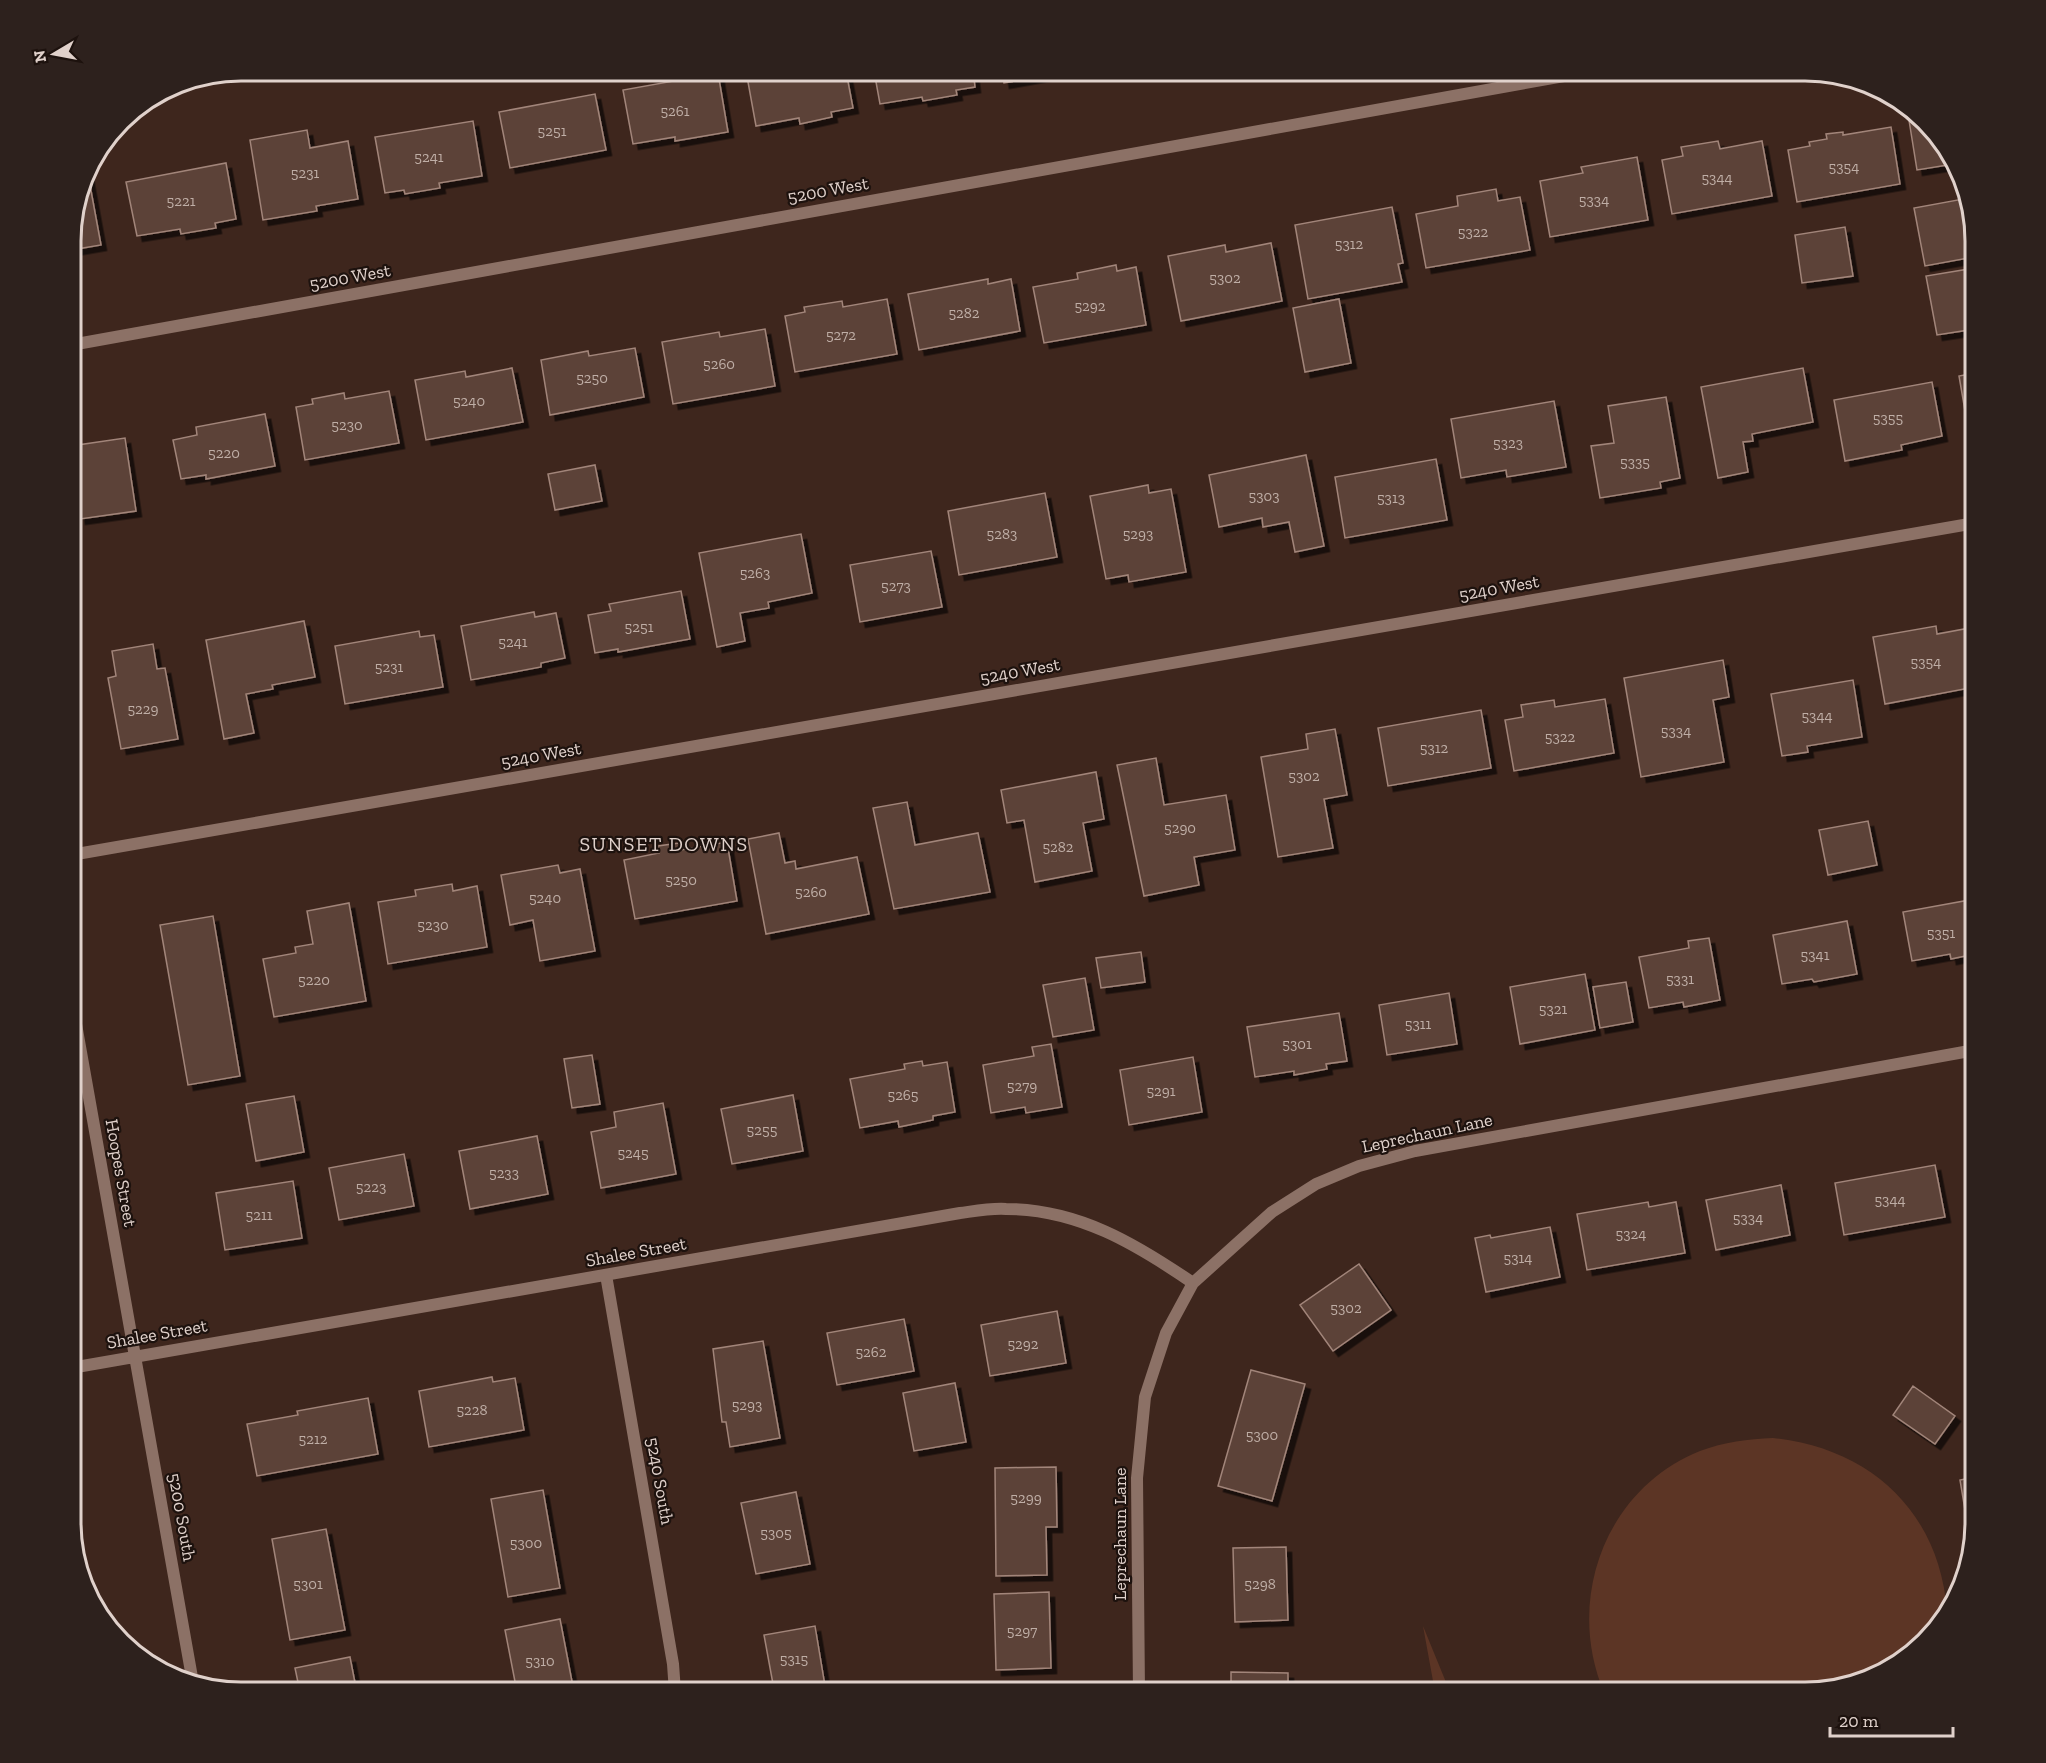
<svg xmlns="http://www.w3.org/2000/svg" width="2046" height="1763" font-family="'Zilla Slab',serif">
	<defs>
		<filter id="shadow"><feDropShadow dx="5.5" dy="5.5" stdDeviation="0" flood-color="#0009"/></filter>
	</defs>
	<rect width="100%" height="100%" fill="#3e261d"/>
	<!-- green -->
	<path fill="#5c3525" d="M1773 1438C1870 1448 1940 1512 1947 1612L1933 1635 1870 1679 1805 1692H1604C1565 1600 1605 1489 1700 1451 1724 1442 1748 1439 1773 1438Z
		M1423 1626 1450 1692H1435Z"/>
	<!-- building -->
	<path fill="#5c4339" stroke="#a2857a" stroke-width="1.5" filter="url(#shadow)" d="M746 71H846L853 108 831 112 832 117 800 124 799 118 756 126Z
		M874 71H973L975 87 956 90 957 95 923 101 922 97 880 104Z
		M1002 71H1058L1059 73 1004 83Z
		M718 73 728 132 675 141V137L633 144 623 90Z
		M595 94 606 150 510 168 499 112Z
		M1918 113 1954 164 1917 170 1908 114Z
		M473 121 482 176 439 183 440 188 405 194 404 190 385 193 375 137Z
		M1891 127 1900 184 1797 202 1788 150 1810 146 1809 142 1827 139 1826 134 1843 132V135Z
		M307 130 310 148 348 141 358 199 316 206 317 211 263 220 250 140Z
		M1718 141 1720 149 1762 141 1772 196 1672 214 1662 160 1683 156 1681 147Z
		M1637 157 1648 220 1550 237 1540 181 1583 173 1581 167Z
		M226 163 236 219 215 223 216 228 181 234 180 229 137 236 126 182Z
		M87 169 101 245 71 250V230Z
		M1496 189 1498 201 1520 197 1530 250 1426 268 1416 214 1458 206 1457 196Z
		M1963 199 1974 257 1925 266 1914 208Z
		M1392 207 1403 263 1398 264 1402 282 1308 299 1295 225Z
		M1845 227 1853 276 1802 283 1795 235Z
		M1271 243 1282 301 1181 321 1168 256 1225 245 1226 252Z
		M1116 265 1117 271 1136 267 1146 325 1044 343 1033 287 1078 279 1077 273Z
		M1975 268V329L1937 335 1926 276Z
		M988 279V284L1011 279 1020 331 919 350 908 294Z
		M887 299 897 354 795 372 785 316 805 312 804 307 842 301 843 307Z
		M1339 299 1351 363 1305 372 1293 308Z
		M765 329 775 386 673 404 662 342 719 332 720 337Z
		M635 348 644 397 550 415 541 360 588 351 589 356Z
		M512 368 523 422 426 440 415 380 465 371 466 377Z
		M1803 368 1813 422 1752 434 1753 441 1743 442 1748 472 1718 478 1701 387Z
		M1975 373V433L1969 434 1959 376Z
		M1932 382 1942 436 1901 445 1902 450 1845 461 1834 400Z
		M389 391 399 443 305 460 296 407 313 404 312 399 344 393 345 399Z
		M1666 397 1680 478 1660 482 1661 488 1600 498 1591 446 1614 443 1608 406Z
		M1554 401 1566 467 1507 477 1506 470 1461 478 1451 419Z
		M265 414 275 466 206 479V475L181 479 173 440 197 435 196 427Z
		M125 438 136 511 80 519 71 446Z
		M1306 455 1324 546 1295 552 1289 522 1263 527 1262 518 1219 527 1209 475Z
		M1436 459 1447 520 1345 538 1335 477Z
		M595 465 602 501 555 510 548 474Z
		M1148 485 1149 493 1171 489 1186 572 1129 582 1128 575 1106 579 1090 496Z
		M1045 493 1057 557 959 575 948 511Z
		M801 534 812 593 768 602 769 608 740 613 745 641 717 647 699 553Z
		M931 551 942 607 860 622 850 565Z
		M681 591 690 639 618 652V649L595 653 588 615 611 611 609 604Z
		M534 612 535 617 556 613 565 658 541 663V667L471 680 461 626Z
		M304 621 315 677 272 685 273 689 246 694 254 733 224 739 206 640Z
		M1936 626 1937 634 1975 627V687L1885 704 1873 637Z
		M419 631 420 637 434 635 443 687 345 704 335 646Z
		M153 644 157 669 165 668 178 739 121 749 108 678 116 676 112 651Z
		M1723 660 1729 697 1713 700 1724 762 1641 777 1624 678Z
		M1853 680 1862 737 1807 746 1808 752 1782 756 1771 694Z
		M1605 699 1614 753 1514 771 1505 720 1523 717 1521 705 1554 700 1555 707Z
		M1481 710 1491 768 1388 786 1378 728Z
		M1335 729 1347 795 1324 799 1333 848 1278 857 1261 757 1308 749 1306 734Z
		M1156 758 1164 805 1226 795 1235 850 1194 857 1199 885 1144 896 1117 765Z
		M1096 772 1104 819 1083 823 1092 871 1035 882 1024 820 1007 823 1001 790Z
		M907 802 915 845 978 833 990 892 894 909 873 808Z
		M1868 821 1877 865 1828 875 1819 830Z
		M779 833 785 863 795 861 796 869 857 857 869 914 766 934 748 839Z
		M727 842 737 901 635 919 624 860 659 853 658 846 679 843 681 850Z
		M558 865 560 873 580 869 595 951 540 961 533 920 510 925 501 875Z
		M452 884 453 891 477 886 487 947 388 964 378 902 416 896 415 890Z
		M1975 899V954L1951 959 1950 954 1912 961 1903 912Z
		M349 903 366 1001 274 1017 263 959 296 953 295 947 313 944 307 911Z
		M213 916 240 1076 188 1085 160 925Z
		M1847 921 1857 974 1814 982 1812 979 1782 984 1773 935Z
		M1709 938 1720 1000 1684 1007 1683 1002 1649 1008 1639 957 1689 948 1688 941Z
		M1141 952 1145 982 1101 988 1096 958Z
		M1585 974 1595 1030 1520 1044 1510 987Z
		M1085 978 1094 1030 1053 1037 1043 985Z
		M1626 982 1633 1022 1600 1028 1593 987Z
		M1449 993 1457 1044 1387 1055 1379 1005Z
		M1339 1013 1347 1061 1326 1064 1327 1069 1294 1075V1071L1255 1077 1247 1027Z
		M1051 1044 1062 1107 1026 1113 1025 1107 991 1113 983 1065 1034 1056 1032 1047Z
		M592 1055 600 1104 572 1108 564 1059Z
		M1193 1057 1202 1112 1129 1125 1120 1070Z
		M922 1061 923 1066 947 1062 955 1112 933 1116V1120L899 1127 898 1121 860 1128 850 1079 905 1069 904 1064Z
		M793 1095 803 1151 732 1164 721 1109Z
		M294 1096 304 1152 256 1161 246 1104Z
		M663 1103 676 1174 601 1188 591 1132 616 1127 614 1112Z
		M537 1136 548 1194 470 1209 459 1151Z
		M404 1154 414 1206 339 1220 329 1168Z
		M1935 1165 1945 1217 1844 1235 1835 1183Z
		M293 1181 302 1238 225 1250 216 1193Z
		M1781 1185 1790 1235 1716 1250 1706 1200Z
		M1648 1202 1649 1207 1676 1202 1685 1253 1587 1270 1577 1214Z
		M1550 1227 1560 1277 1486 1292 1475 1238 1490 1235 1491 1238Z
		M1359 1264 1391 1310 1333 1351 1300 1305Z
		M1057 1311 1066 1363 990 1376 981 1325Z
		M904 1319 914 1371 837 1385 827 1333Z
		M763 1341 780 1438 730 1447 726 1422H722L713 1349Z
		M1251 1370 1305 1384 1272 1501 1218 1486Z
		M492 1377 493 1382 515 1378 524 1430 429 1447 419 1391Z
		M955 1383 966 1442 914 1451 903 1393Z
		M1913 1386 1955 1416 1935 1444 1893 1415Z
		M368 1398 378 1454 257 1476 247 1424 298 1415 297 1411Z
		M1056 1467 1057 1527H1046L1047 1575 996 1576 995 1468Z
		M1975 1477V1522L1971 1546 1960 1480Z
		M543 1490 560 1588 508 1597 491 1499Z
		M796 1492 810 1564 756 1574 741 1503Z
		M326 1529 345 1630 290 1640 272 1539Z
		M1286 1547 1288 1620 1235 1622 1233 1548Z
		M1049 1592 1051 1668 996 1670 994 1594Z
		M560 1619 574 1692H517L505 1630Z
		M815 1626 826 1692H769L768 1685 773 1684 764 1635Z
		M350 1657 356 1688 377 1684 379 1692H300L295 1668Z
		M1231 1672 1288 1673V1692H1231Z"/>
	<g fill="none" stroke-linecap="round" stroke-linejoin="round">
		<!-- minor -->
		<path stroke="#8c7166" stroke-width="12" d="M71 345 1592 71
			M71 855 1975 523
			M71 996 193 1683
			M606 1275 673 1664 675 1692
			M71 1368 960 1213C975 1211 991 1208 1006 1209 1078 1209 1136 1244 1193 1283
			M1139 1692 1137 1478 1145 1397 1166 1333 1193 1283 1272 1212 1316 1184 1359 1166 1415 1151 1975 1050"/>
	</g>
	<g text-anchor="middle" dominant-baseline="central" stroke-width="4.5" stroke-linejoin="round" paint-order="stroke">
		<!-- number labels -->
		<g font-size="15" fill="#bfaea6">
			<text x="675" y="111">5261</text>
			<text x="552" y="131">5251</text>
			<text x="429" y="157">5241</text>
			<text x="1844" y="167">5354</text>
			<text x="305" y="173">5231</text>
			<text x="1717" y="178">5344</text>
			<text x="1594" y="200">5334</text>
			<text x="181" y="201">5221</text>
			<text x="1473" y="232">5322</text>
			<text x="1349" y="244">5312</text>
			<text x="1225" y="278">5302</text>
			<text x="1090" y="306">5292</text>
			<text x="964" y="313">5282</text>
			<text x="841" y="335">5272</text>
			<text x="719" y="364">5260</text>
			<text x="592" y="378">5250</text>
			<text x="469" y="401">5240</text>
			<text x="1888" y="418">5355</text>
			<text x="347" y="425">5230</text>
			<text x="1508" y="443">5323</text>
			<text x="224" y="453">5220</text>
			<text x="1635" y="462">5335</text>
			<text x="1264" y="496">5303</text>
			<text x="1391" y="498">5313</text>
			<text x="1002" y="534">5283</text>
			<text x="1138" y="534">5293</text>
			<text x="755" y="573">5263</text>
			<text x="896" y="586">5273</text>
			<text x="639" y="627">5251</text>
			<text x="513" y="642">5241</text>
			<text x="1926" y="662">5354</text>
			<text x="389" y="667">5231</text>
			<text x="143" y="709">5229</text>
			<text x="1817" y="716">5344</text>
			<text x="1676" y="731">5334</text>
			<text x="1560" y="737">5322</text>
			<text x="1434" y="748">5312</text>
			<text x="1304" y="776">5302</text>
			<text x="1180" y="828">5290</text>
			<text x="1058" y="847">5282</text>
			<text x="681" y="880">5250</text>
			<text x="811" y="892">5260</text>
			<text x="545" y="898">5240</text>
			<text x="433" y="925">5230</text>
			<text x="1941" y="933">5351</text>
			<text x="1815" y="955">5341</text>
			<text x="1680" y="979">5331</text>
			<text x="314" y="980">5220</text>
			<text x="1553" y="1009">5321</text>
			<text x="1418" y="1024">5311</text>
			<text x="1297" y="1044">5301</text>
			<text x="1022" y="1086">5279</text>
			<text x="1161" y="1091">5291</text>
			<text x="903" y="1095">5265</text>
			<text x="762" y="1130">5255</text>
			<text x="633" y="1153">5245</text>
			<text x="504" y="1173">5233</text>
			<text x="371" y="1187">5223</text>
			<text x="1890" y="1200">5344</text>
			<text x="259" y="1215">5211</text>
			<text x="1748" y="1218">5334</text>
			<text x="1631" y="1234">5324</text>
			<text x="1518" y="1258">5314</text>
			<text x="1346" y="1308">5302</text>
			<text x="1023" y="1344">5292</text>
			<text x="871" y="1352">5262</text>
			<text x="747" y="1405">5293</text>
			<text x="472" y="1410">5228</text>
			<text x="1262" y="1435">5300</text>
			<text x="313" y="1439">5212</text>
			<text x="1026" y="1498">5299</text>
			<text x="776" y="1533">5305</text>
			<text x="526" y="1543">5300</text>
			<text x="308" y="1584">5301</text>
			<text x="1260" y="1584">5298</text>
			<text x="1022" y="1631">5297</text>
			<text x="794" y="1659">5315</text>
			<text x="540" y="1661">5310</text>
		</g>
		<!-- street labels -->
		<g font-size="18" fill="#e0d1cb" stroke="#1d120e">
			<text transform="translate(828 190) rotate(-10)">5200 West</text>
			<text transform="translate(350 277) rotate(-10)">5200 West</text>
			<text transform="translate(1499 588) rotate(-10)">5240 West</text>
			<text transform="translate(1020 671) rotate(-10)">5240 West</text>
			<text transform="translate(541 755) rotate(-10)">5240 West</text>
			<text transform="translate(1427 1133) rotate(-12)">Leprechaun Lane</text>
			<text transform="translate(121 1173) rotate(80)">Hoopes Street</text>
			<text transform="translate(636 1252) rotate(-10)">Shalee Street</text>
			<text transform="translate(157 1334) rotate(-10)">Shalee Street</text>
			<text transform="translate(660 1481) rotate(80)">5240 South</text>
			<text transform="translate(182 1517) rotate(80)">5200 South</text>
			<text transform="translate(1120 1534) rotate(-90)">Leprechaun Lane</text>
		</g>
		<!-- neighbourhood labels -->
		<g font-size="20" letter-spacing="1.5" fill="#e0d1cb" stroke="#1d120e">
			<text x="664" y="844">SUNSET DOWNS</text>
		</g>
	</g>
	<!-- crop -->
	<path d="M0 0H2046V1763H0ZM241 81H1805A160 160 0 0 1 1965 241V1522A160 160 0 0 1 1805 1682H241A160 160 0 0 1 81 1522V241A160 160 0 0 1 241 81Z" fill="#2d211d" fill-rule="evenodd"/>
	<path fill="none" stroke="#e0d1cb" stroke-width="3" d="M241 81H1805A160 160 0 0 1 1965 241V1522A160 160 0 0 1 1805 1682H241A160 160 0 0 1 81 1522V241A160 160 0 0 1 241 81Z"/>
	<!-- north arrow -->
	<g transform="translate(54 54) rotate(260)" stroke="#1d120e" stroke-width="4.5" paint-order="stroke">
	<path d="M0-4.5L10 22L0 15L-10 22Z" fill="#e0d1cb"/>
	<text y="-9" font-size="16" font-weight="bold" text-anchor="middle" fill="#e0d1cb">N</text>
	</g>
	<!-- scale -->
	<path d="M1830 1727v9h123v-9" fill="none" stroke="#e0d1cb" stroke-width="3"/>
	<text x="1839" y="1727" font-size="18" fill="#e0d1cb" stroke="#1d120e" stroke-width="4.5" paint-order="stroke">20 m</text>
</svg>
